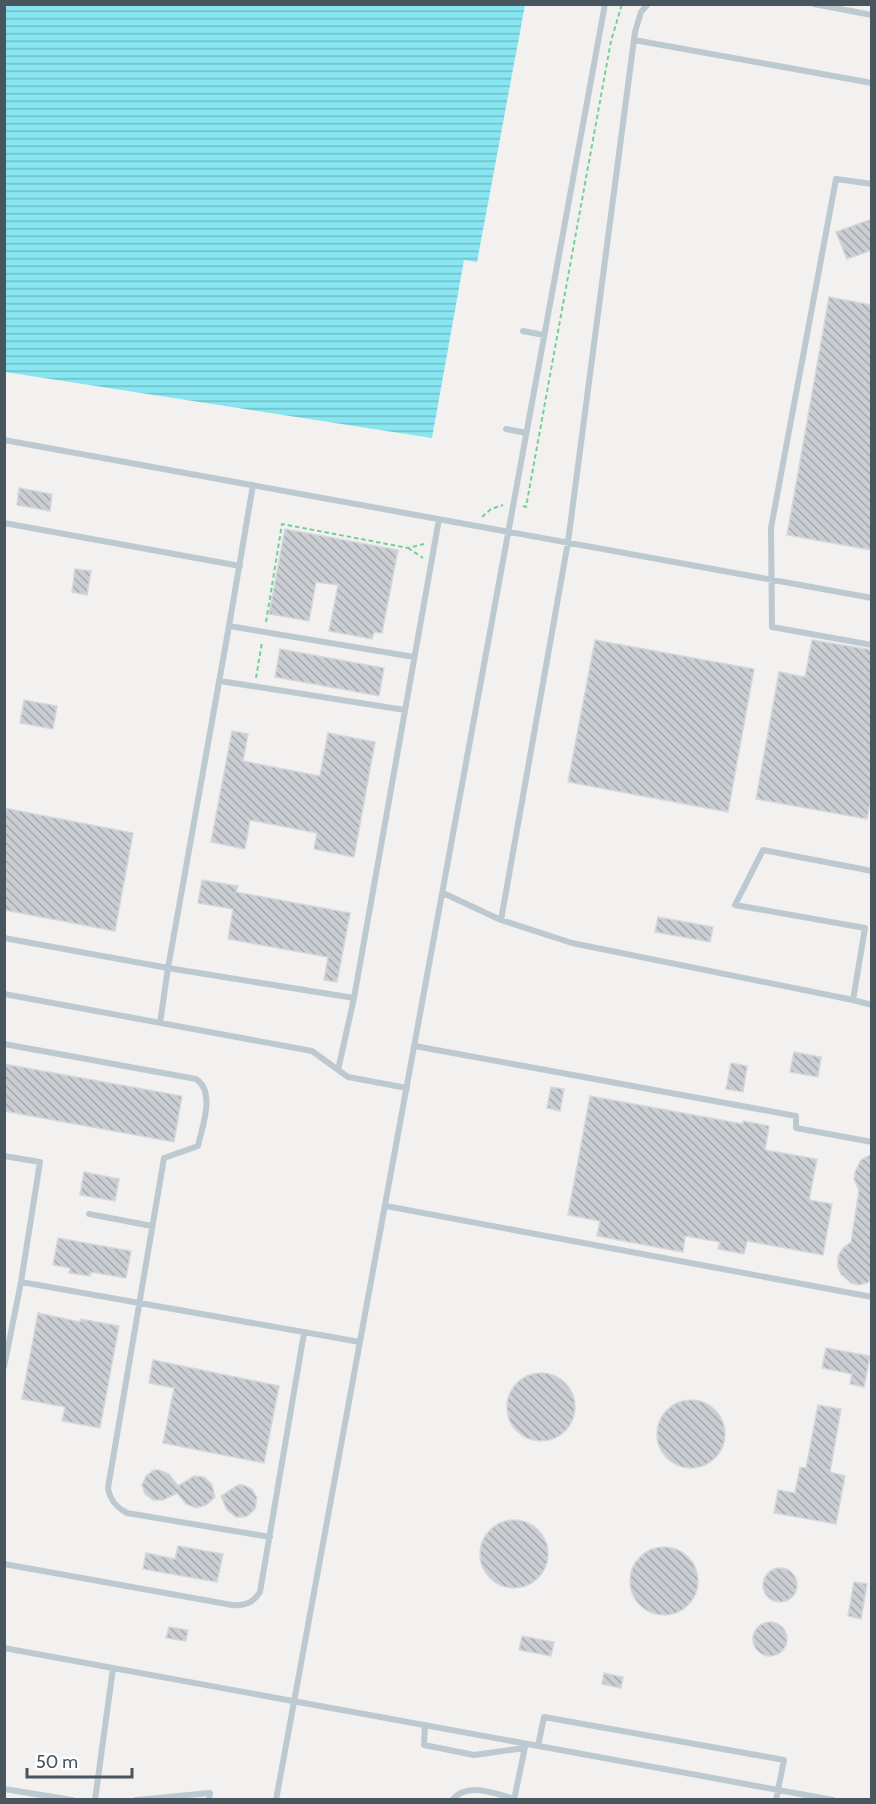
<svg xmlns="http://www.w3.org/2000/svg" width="876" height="1804" font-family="Cabin,sans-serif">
	<defs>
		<pattern id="water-rules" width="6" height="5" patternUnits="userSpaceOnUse" patternTransform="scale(1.5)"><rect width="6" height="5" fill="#88e6f0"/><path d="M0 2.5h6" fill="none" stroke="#71bdc6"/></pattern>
		<pattern id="building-back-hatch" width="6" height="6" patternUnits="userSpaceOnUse" patternTransform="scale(1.5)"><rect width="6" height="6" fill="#caced3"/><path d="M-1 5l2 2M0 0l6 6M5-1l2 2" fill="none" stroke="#a6aaae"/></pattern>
	</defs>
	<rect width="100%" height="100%" fill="#f3f0f0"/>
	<!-- water -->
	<path fill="url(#water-rules)" d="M4 5H525L477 262 464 260 432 438 5 372Z"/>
	<!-- building -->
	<path fill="url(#building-back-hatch)" stroke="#d4d7dc" stroke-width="1.5" d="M872 219V250L847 259 836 232Z
		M829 297 872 305V550L787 535Z
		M19 488 52 494 50 511 17 505Z
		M285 529 398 550 382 633 374 632 372 639 329 631 338 585 316 582 309 621 269 614Z
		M75 569 91 571 87 595 72 592Z
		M595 640 754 669 728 812 568 782Z
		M812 640 872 650V793L867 819 756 799 779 672 805 677Z
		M280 649 384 668 379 696 275 677Z
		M24 700 57 706 53 729 20 723Z
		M232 731 248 734 243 761 320 776 328 733 375 742 354 857 314 849 317 833 250 820 245 849 211 842Z
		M4 808 133 833 115 931 4 910Z
		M202 880 238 886 236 892 350 913 337 982 324 980 328 957 228 939 233 909 198 903Z
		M658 917 713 927 710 942 655 932Z
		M794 1052 821 1057 818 1077 790 1072Z
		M731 1063 747 1066 743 1092 726 1089Z
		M4 1064 182 1096 174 1142 4 1111Z
		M551 1087 564 1089 560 1111 547 1108Z
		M590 1096 743 1124V1121L769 1126 765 1150 817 1159 809 1200 832 1204 823 1255 747 1241 744 1254 718 1249 720 1242 685 1236 683 1252 597 1236 600 1221 568 1215Z
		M872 1154V1281L859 1285 851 1283 841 1274 838 1267V1256L844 1247 851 1242 859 1190 854 1179 855 1172 861 1160Z
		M84 1172 119 1179 115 1201 80 1195Z
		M58 1238 131 1251 126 1278 91 1272 90 1276 69 1273 70 1268 53 1265Z
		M38 1313 80 1322 81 1319 119 1326 100 1428 62 1421 65 1407 22 1399Z
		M826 1348 870 1356 864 1387 850 1384 852 1374 822 1368Z
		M153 1360 279 1386 264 1463 163 1443 174 1388 149 1383Z
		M507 1407a34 34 0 1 1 68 0a34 34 0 1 1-68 0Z
		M657 1434a34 34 0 1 1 68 0a34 34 0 1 1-68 0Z
		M818 1405 841 1409 830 1472 845 1476 836 1524 774 1513 778 1490 795 1493 800 1467 806 1468Z
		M154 1470H159L169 1474 178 1486 194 1476 204 1477 212 1485 215 1497 206 1505 196 1508 186 1504 177 1493 163 1500H153L145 1494 142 1485 146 1476Z
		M238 1485H243L252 1489 257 1498 255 1509 247 1516 242 1517H236L227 1510 221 1496Z
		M480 1554a34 34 0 1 1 68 0a34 34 0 1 1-68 0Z
		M178 1546 223 1554 217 1582 143 1569 146 1553 175 1559Z
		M630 1581a34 34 0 1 1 68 0a34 34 0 1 1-68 0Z
		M763 1585a17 17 0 1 1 34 0a17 17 0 1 1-34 0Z
		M854 1582 867 1584 861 1619 848 1616Z
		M753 1639a17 17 0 1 1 34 0a17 17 0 1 1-34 0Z
		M169 1627 188 1630 186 1641 166 1638Z
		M522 1636 554 1642 551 1656 519 1650Z
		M604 1673 623 1677 621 1688 602 1684Z"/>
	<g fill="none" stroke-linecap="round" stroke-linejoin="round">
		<!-- path -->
		<path stroke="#73d198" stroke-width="2" stroke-dasharray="4.5 3" stroke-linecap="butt" d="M523 506 526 507 611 41 622 4
			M482 517 491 509 503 505
			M408 548 423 558
			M266 622 282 524 408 548 424 544
			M256 678 262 642"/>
		<!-- service -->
		<path stroke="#bdc9d0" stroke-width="6" d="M814 4 872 15
			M634 40 872 83
			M872 184 836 179 771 528 772 627 872 645
			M523 331 544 335
			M506 429 526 433
			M4 440 872 598
			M253 485 229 626 414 657
			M4 523 240 566
			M220 681 405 710
			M443 893 501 920 572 943 853 1000 865 928 735 905 763 850 872 871
			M501 920 568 542 635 32 641 12 648 4
			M4 938 168 968 229 626
			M4 994 312 1051 348 1077 407 1088
			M354 998 439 519
			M853 1000 872 1005
			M160 1023 168 968 354 998 338 1070
			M4 1044 196 1079C216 1092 202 1127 198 1146L164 1158 108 1488C110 1500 116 1507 127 1513L270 1537
			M415 1046 796 1116V1128L872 1142
			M4 1156 40 1162 21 1282
			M386 1206 872 1297
			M89 1214 152 1226
			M4 1367 21 1282 360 1342
			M4 1564 232 1605C245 1606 253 1603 260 1592L304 1333
			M4 1648 833 1800
			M425 1725 424 1745 474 1755 525 1748
			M538 1746 544 1717 784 1760 776 1800
			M4 1789 72 1800
			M95 1800 113 1668
			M136 1800 210 1793 209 1800
			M276 1800 605 4
			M452 1800C468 1781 495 1794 515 1799
			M514 1800 525 1747"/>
	</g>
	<!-- border -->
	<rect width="876" height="1804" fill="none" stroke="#47565f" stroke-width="12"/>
	<!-- scale -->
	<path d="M27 1768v9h105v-9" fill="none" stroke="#47565f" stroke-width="3"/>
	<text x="36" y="1768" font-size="18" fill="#47565f" stroke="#ffffff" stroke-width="4.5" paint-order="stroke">50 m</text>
</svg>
